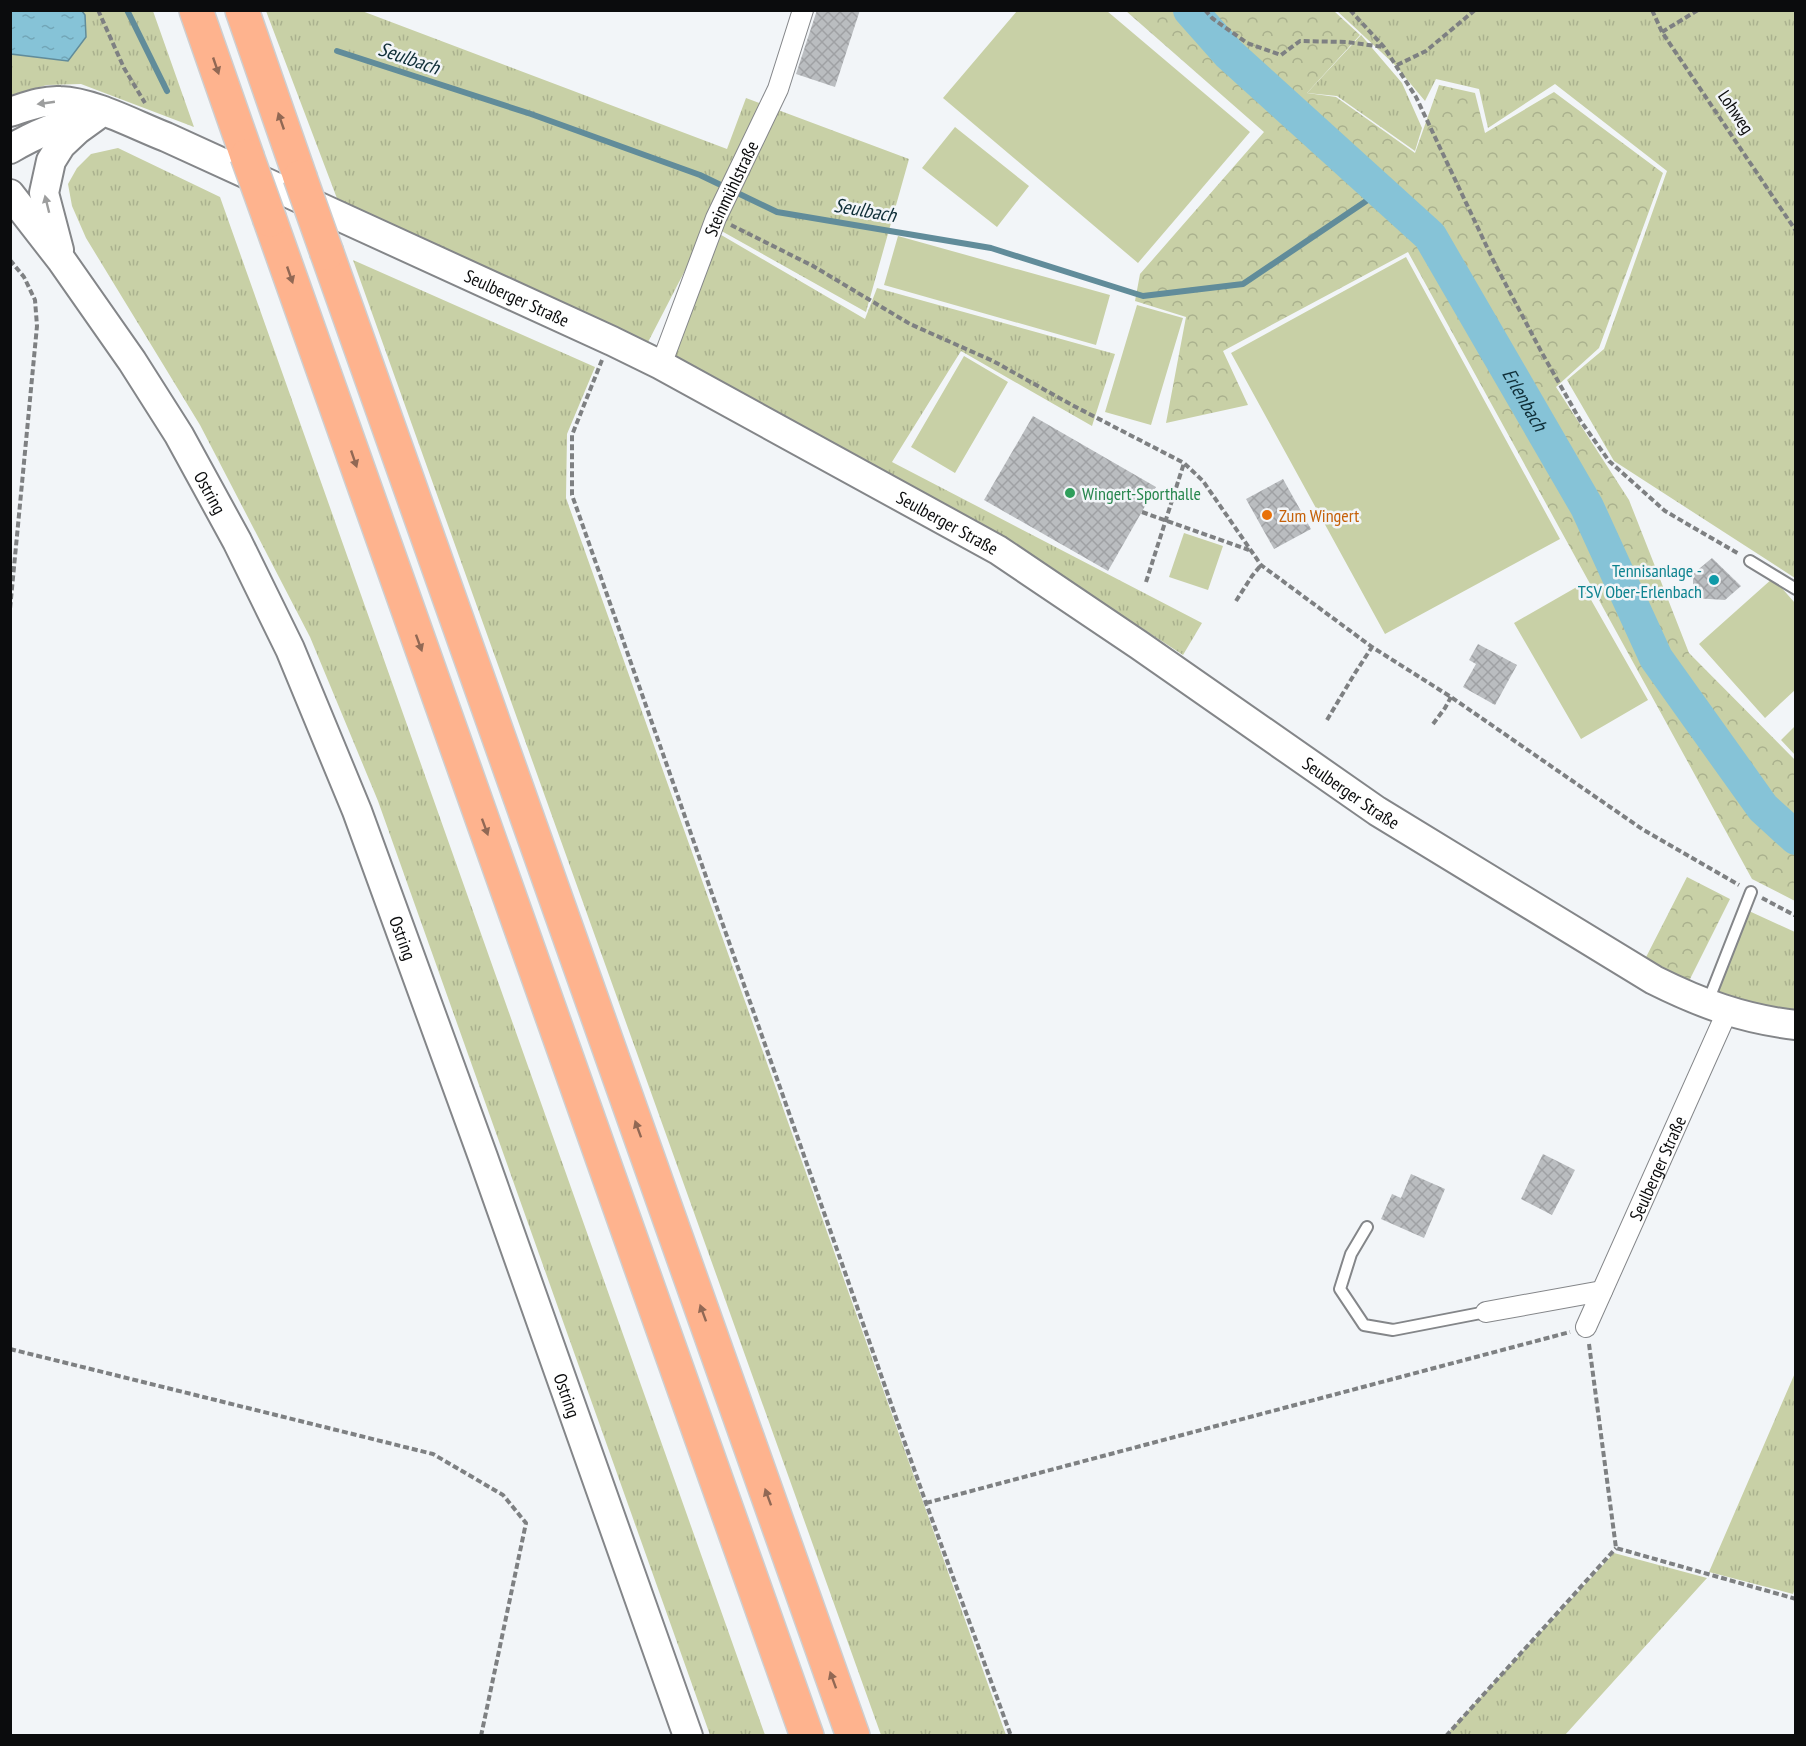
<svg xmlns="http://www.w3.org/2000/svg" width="1806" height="1746" font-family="'PT Sans Narrow',sans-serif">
	<defs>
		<pattern id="grass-tufts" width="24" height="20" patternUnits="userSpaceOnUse" patternTransform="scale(1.5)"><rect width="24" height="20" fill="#c8d0a6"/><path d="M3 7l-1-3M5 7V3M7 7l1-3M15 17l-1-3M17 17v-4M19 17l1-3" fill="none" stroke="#aab18e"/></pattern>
		<pattern id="forest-crowns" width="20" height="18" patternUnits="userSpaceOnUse" patternTransform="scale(1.5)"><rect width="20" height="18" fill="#c8d0a6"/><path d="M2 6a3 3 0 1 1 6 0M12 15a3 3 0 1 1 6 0" fill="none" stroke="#aab18e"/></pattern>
		<pattern id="water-ripples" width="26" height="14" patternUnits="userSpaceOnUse" patternTransform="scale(1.5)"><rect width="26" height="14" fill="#86c3d7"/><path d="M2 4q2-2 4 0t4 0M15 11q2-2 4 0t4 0" fill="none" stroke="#72a6b7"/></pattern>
		<pattern id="building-cross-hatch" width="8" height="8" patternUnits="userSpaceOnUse" patternTransform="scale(1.5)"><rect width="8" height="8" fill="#babdc0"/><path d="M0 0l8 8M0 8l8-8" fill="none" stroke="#9fa1a4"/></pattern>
	</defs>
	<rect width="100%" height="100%" fill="#f2f5f8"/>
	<!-- grass -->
	<path fill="url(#grass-tufts)" d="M11 11H153L194 127 81 84 47 85 11 95Z
		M266 11H362L727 149 746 98 909 159 866 312 709 224 646 346 341 209Z
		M1337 11H1795V578L1614 461 1567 380 1604 349 1667 171 1555 84 1488 128 1479 89 1436 79 1425 101 1395 65Z
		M1361 35 1402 83 1422 128 1415 151 1337 96 1307 93Z
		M118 148 220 197 765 1735H710L378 801 310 637 200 425 86 238 72 206 68 184 77 168 91 154Z
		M711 229 865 319 877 288 1115 354 1092 426 961 351 892 462 1202 623 1183 655 1002 537 668 358Z
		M353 260 595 367 567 434 566 498 1006 1735H881Z
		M1749 911 1795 932V1035L1707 1015Z
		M1795 1373 1796 1586 1793 1594 1709 1572Z
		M1614 1553 1707 1578 1565 1735H1446Z"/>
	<!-- forest -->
	<path fill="url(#forest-crowns)" d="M1126 11H1334L1360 35 1307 93 1336 97 1415 153 1439 85 1475 93 1485 133 1554 92 1663 173 1599 348 1556 387 1629 500 1689 653 1795 760V901L1752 879 1408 252 1223 351 1248 405 1166 423 1186 317 1135 301 1140 274 1264 132Z
		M1687 877 1730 899 1685 989 1641 967Z"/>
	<!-- pitch -->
	<path fill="#c8d0a6" d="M1017 11H1107L1250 132 1138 263 943 98Z
		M955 127 1029 186 997 227 922 168Z
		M898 236 1110 295 1096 345 884 285Z
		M1406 257 1560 539 1385 634 1231 353Z
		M1137 305 1183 318 1151 425 1105 412Z
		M964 356 1008 382 955 473 911 447Z
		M1184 533 1223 546 1208 590 1169 577Z
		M1773 578 1795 603V690L1765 718 1699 644Z
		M1582 584 1648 700 1581 739 1514 623Z
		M1795 726V755L1781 740Z"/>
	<!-- water -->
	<path fill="url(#water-ripples)" stroke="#618c9a" stroke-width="1.5" d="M11 10 82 11 85 15 86 37 68 61 11 54Z"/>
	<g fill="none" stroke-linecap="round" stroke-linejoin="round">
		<!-- stream -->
		<path stroke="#618c9a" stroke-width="6" d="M127 10 167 91
			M337 51 531 114 700 175 777 212 991 248 1143 296 1243 284 1381 191"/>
		<!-- river -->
		<path stroke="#86c3d7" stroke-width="34" id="s1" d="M1190 10 1229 54 1430 236 1587 507 1656 658 1763 808 1796 838"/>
	</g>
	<!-- building -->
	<path fill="url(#building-cross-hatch)" d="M817 10H860L835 87 796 74Z
		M1033 416 1156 487 1108 571 984 500Z
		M1283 479 1311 529 1274 549 1246 499Z
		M1712 558 1741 586 1725 600 1693 598V574Z
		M1478 644 1517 665 1495 705 1463 687 1476 664 1469 660Z
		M1543 1154 1575 1170 1552 1215 1521 1199Z
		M1411 1174 1445 1189 1424 1238 1381 1219 1392 1194 1401 1198Z"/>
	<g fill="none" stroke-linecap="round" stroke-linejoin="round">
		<!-- lane casing -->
		<g stroke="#848689" stroke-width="14">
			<path id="lane" d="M1750 561 1796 589
				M1707 1004 1751 892
				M1367 1227 1351 1254 1340 1289 1364 1325 1393 1330 1486 1312"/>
		</g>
		<!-- street casing -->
		<g stroke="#848689" stroke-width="22">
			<g id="street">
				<path id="s2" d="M661 365 716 218 778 89 803 10"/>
				<path d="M1486 1312 1602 1291"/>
				<path id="s3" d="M1586 1327 1727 1012"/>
			</g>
		</g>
		<!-- secondary casing -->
		<g stroke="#848689" stroke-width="32">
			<g id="secondary">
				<path id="s4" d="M10 112C26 107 43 100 60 101 93 102 135 125 166 137L612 341 661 365 998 550 1139 645 1377 811 1654 980C1700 1003 1743 1019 1796 1025"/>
				<path d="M10 149C36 134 57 125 86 119"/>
				<path id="s5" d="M10 194 62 261 132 361 179 435 237 541 290 649 357 811 483 1157 688 1736"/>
				<path d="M59 250 44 193 51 161 61 145 77 130 95 117"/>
			</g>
		</g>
		<!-- highway casing -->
		<g stroke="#cececf" stroke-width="36">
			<path id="highway" d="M196 10 247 156
				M242 10 300 177
				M270 220 807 1736
				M327 253 853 1736"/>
		</g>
		<!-- path -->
		<path stroke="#7e8082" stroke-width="4" stroke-dasharray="6 3" stroke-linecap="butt" d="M98 10 124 68 145 103
			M1205 10 1212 18 1247 43 1281 55 1300 41 1346 42 1384 47
			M1350 10 1384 47 1416 97 1495 264 1542 353 1580 420 1609 461 1665 511 1739 554
			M1652 10 1662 32 1796 231
			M1662 32 1698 10
			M1397 65 1426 51 1475 10
			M731 225 813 266 910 324 993 361 1072 405 1184 463 1203 481 1261 565 1372 647 1451 697 1642 829 1739 885
			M10 260 24 277 35 300 37 326 10 609
			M602 360 572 435V495L926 1503 1011 1736
			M1142 512 1249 550
			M1146 582 1184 463
			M1236 601 1252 576 1261 565
			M1327 720 1355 673 1372 647
			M1433 724 1445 708 1451 697
			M1762 898 1796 916
			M1589 1344 1616 1548 1796 1599
			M10 1349 433 1454 503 1495 526 1523 481 1736
			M926 1503 1570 1332
			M1446 1736 1616 1548"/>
		<!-- lane -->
		<use href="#lane" stroke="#fff" stroke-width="10"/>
		<!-- street -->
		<use href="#street" stroke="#fff" stroke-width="20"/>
		<!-- secondary -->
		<use href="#secondary" stroke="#fff" stroke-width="28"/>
		<!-- highway -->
		<use href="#highway" stroke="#feb38e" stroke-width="33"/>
		<!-- highway-bridge casing -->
		<g stroke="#cececf" stroke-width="36" stroke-linecap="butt">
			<path id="highway-bridge" d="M247 156 270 220
				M300 177 327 253"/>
		</g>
		<!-- highway-bridge -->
		<use href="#highway-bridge" stroke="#feb38e" stroke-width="33"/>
	</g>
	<!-- one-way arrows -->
	<defs><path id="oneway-solid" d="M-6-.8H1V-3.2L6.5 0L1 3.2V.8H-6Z" transform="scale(1.5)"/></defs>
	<g fill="#916854">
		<use href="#oneway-solid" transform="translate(216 66) rotate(71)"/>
		<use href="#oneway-solid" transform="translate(281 121) rotate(-109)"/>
		<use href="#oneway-solid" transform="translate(290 275) rotate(71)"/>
		<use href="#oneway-solid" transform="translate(354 459) rotate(71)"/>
		<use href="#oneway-solid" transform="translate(419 643) rotate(70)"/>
		<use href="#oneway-solid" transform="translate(485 827) rotate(70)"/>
		<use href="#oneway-solid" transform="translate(638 1129) rotate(-110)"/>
		<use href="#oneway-solid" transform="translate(703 1313) rotate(-110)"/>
		<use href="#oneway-solid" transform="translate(768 1497) rotate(-110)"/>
		<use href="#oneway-solid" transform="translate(833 1680) rotate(-110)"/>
	</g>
	<g fill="#9d9e9e">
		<use href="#oneway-solid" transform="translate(46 103) rotate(172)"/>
		<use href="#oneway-solid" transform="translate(47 204) rotate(-104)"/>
	</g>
	<!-- markers -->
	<circle fill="#2e9e5b" stroke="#f2f5f8" stroke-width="2" cx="1070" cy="493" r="6"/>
	<circle fill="#e8710a" stroke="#f2f5f8" stroke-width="2" cx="1267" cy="515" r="6"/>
	<circle fill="#0f9aa8" stroke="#f2f5f8" stroke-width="2" cx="1714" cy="580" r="6"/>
	<g text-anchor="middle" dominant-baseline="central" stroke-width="5" stroke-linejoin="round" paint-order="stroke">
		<!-- street labels -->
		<g font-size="18" fill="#0b0c0d" stroke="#f2f5f8">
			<text transform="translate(1736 112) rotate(56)">Lohweg</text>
			<text stroke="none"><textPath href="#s2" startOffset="190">Steinmühlstraße</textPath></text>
			<text stroke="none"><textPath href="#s4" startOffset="550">Seulberger Straße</textPath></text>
			<text stroke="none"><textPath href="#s5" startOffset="360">Ostring</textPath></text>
			<text stroke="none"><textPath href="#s4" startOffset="1036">Seulberger Straße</textPath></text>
			<text stroke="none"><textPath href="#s4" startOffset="1522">Seulberger Straße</textPath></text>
			<text stroke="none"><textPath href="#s5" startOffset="846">Ostring</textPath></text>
			<text stroke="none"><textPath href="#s3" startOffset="174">Seulberger Straße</textPath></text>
			<text stroke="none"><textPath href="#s5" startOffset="1332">Ostring</textPath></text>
		</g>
		<!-- leisure labels -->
		<g font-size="18" fill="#27864d" stroke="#f2f5f8" text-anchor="start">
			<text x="1082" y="493">Wingert-Sporthalle</text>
		</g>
		<!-- food labels -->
		<g font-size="18" fill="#c56008" stroke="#f2f5f8" text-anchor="start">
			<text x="1279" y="515">Zum Wingert</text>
		</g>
		<!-- culture labels -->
		<g font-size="18" fill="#0d838f" stroke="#f2f5f8" text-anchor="end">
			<text x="1702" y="570">Tennisanlage -<tspan x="1702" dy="21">TSV Ober-Erlenbach</tspan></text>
		</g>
		<!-- water labels -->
		<g font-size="20" font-style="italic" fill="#102f38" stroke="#f2f5f8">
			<text transform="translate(409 58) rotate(19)">Seulbach</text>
			<text transform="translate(865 210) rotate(10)">Seulbach</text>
			<text stroke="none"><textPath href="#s1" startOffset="519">Erlenbach</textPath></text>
		</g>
	</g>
	<!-- border -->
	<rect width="1806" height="1746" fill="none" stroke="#0b0c0d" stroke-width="24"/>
</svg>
